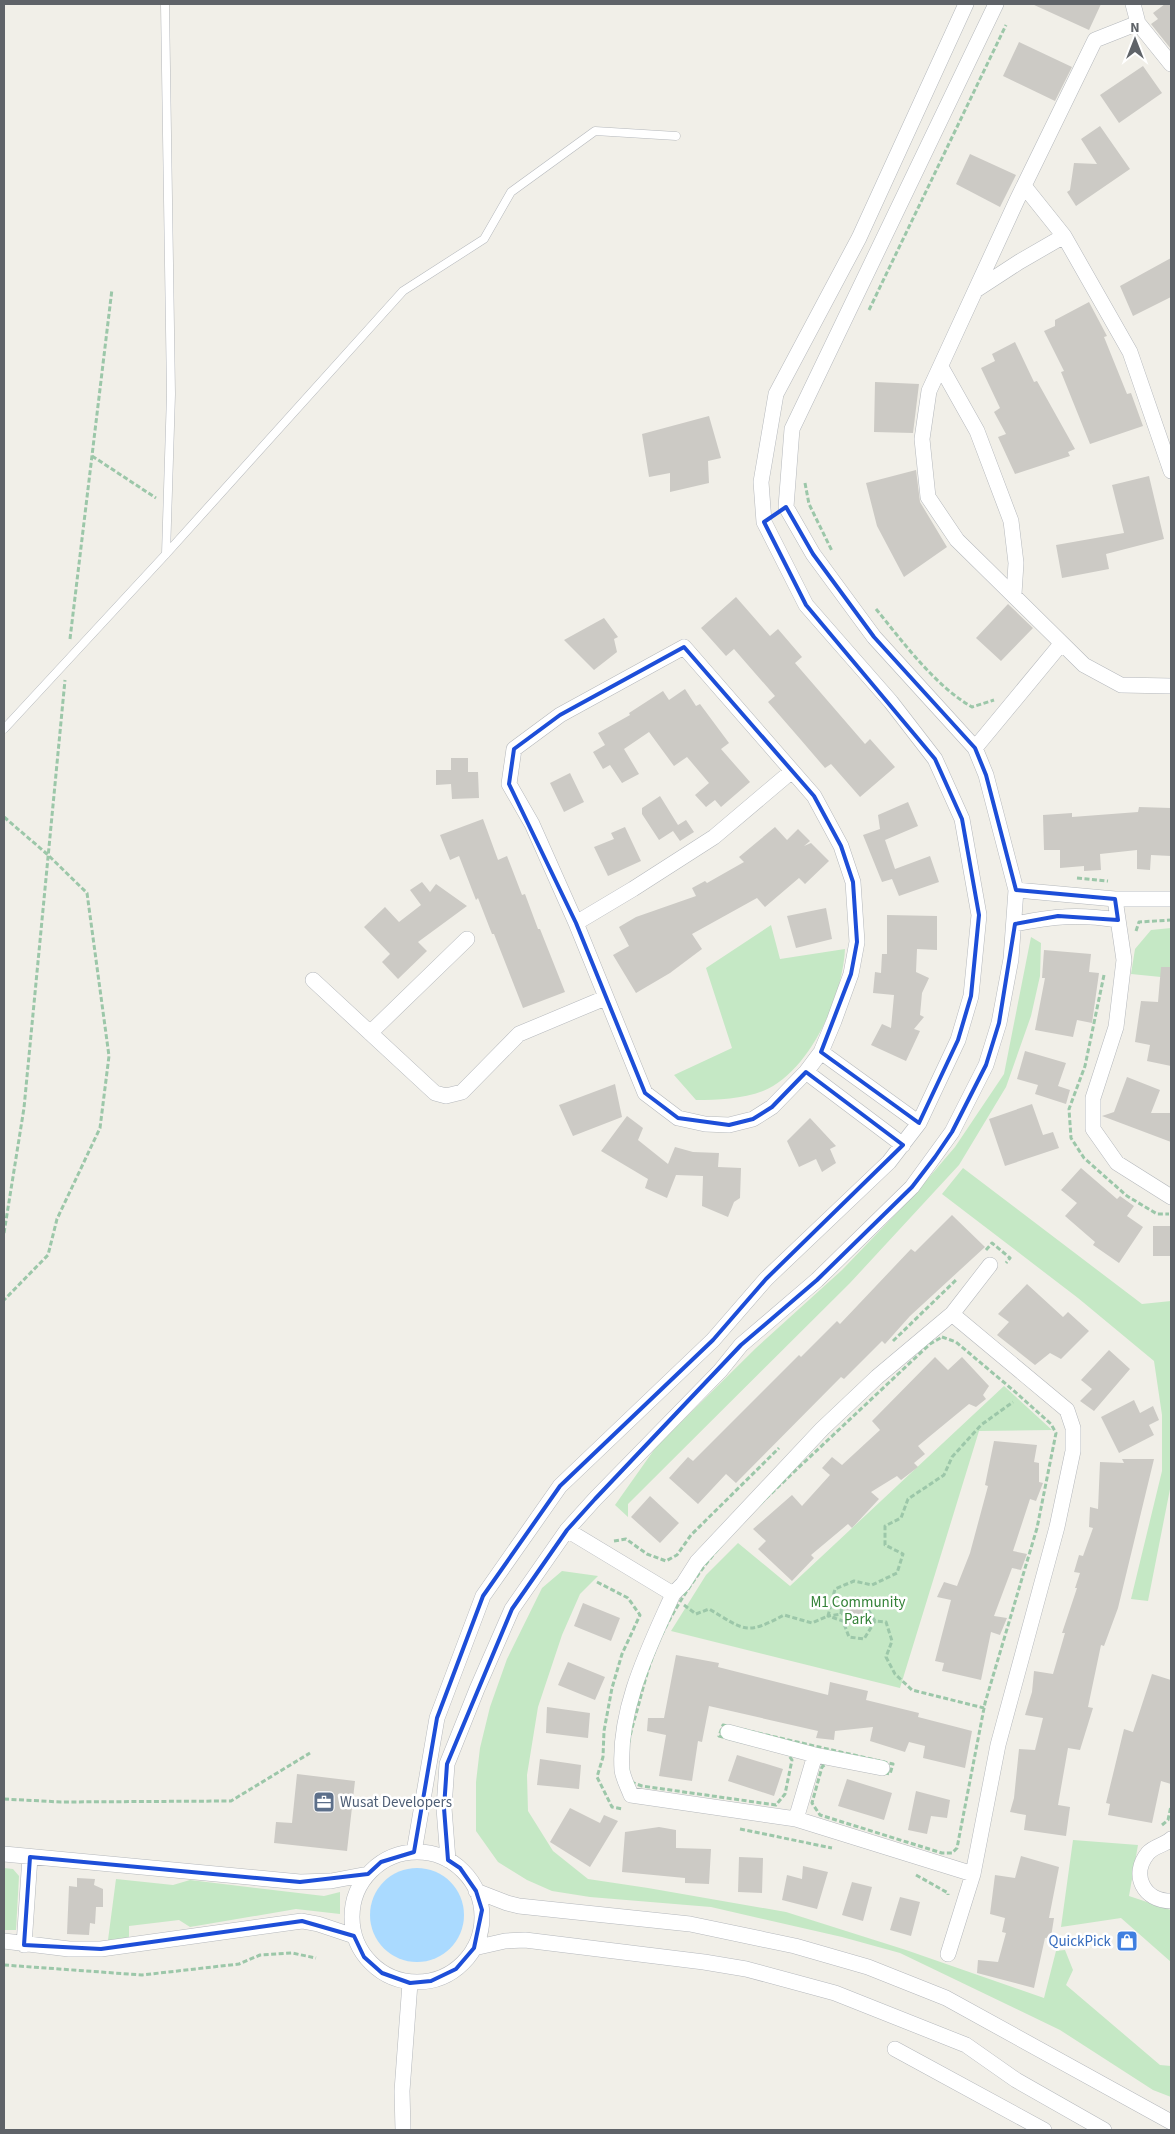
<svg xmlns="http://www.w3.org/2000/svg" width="1175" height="2134" font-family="'Source Sans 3',sans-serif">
	<rect width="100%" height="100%" fill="#f1efe8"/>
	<!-- green -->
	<path fill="#c5e8c5" d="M771 925 780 959 845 949C843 996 810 1072 763 1091 742 1099 718 1100 696 1100L674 1075 732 1048 706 968Z
		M1171 928V978L1131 974 1135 949 1151 930Z
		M1031 937 1041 943 1040 976 1031 1016 1006 1087 959 1165 850 1283 628 1504V1517L615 1505 656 1447 756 1348 842 1270 913 1196 955 1147 1004 1074Z
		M963 1168 1142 1304 1171 1301V1484L1148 1601 1131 1599 1162 1471V1415L1154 1361 1078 1298 942 1194Z
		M1004 1386 1052 1430 979 1431 900 1688 671 1631 706 1575 738 1543 790 1586Z
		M562 1571 598 1576 580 1594 562 1635 538 1707 527 1775 528 1811 553 1851 588 1879 648 1888 786 1912 906 1950 1044 1998 1056 1951 1065 1950 1073 1970 1066 1985 1160 2065 1171 2066V2097L1153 2090 1060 2030 900 1953 842 1937 711 1907 590 1897 552 1891 527 1880 498 1862 476 1831V1782L480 1748 490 1707 507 1659 542 1588Z
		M1073 1840 1138 1845 1129 1896 1171 1910V1962L1121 1918 1061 1927Z
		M4 1868 13 1869 19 1876 16 1930H4Z
		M116 1879 173 1885 190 1880 324 1896 340 1892V1914L296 1909 190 1927 179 1920 129 1926V1940H108Z"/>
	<!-- water -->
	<path fill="#aadaff" d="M370 1915a47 47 0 1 1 94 0a47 47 0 1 1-94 0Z"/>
	<!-- building -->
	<path fill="#cccac5" d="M1032 4H1101L1089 30Z
		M1165 4H1171V49L1151 24 1158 19 1153 13Z
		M1019 42 1072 67 1055 101 1003 76Z
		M1143 66 1162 93 1119 123 1100 95Z
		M1100 126 1130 169 1076 206 1067 192 1070 190 1074 163 1097 164 1081 139Z
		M970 154 1016 175 1000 207 956 184Z
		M1171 258V297L1133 316 1120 286Z
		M1089 302 1107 336 1104 337 1127 394 1131 393 1143 426 1090 444 1061 372 1064 371 1044 331 1055 326V320Z
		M1015 342 1034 382 1037 381 1075 449 1068 452 1070 456 1015 474 998 437 1006 434 994 412 1000 408 981 368 995 361 992 354Z
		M875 382 919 384 913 433 874 432Z
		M709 416 721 458 708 461 709 483 670 492V473L649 477 642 434Z
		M916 470 920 502 947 547 904 577 877 526 866 483Z
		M1149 476 1164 539 1106 554 1109 569 1062 578 1056 545 1124 533 1112 485Z
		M736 597 770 636 778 629 802 657 795 663 865 744 870 739 895 767 860 797 831 764 825 768 801 740 768 702 775 696 734 649 726 656 701 628Z
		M1008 604 1033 628 1001 661 976 638Z
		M604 618 618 637 614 639 617 652 594 670 564 640Z
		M685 689 696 706 700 704 729 743 721 749 750 782 721 807 715 800 706 807 695 795 709 783 687 757 674 766 649 732 624 749 639 774 622 783 610 765 603 769 593 752 605 745 598 733 630 715 629 713 663 691 669 700Z
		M451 758H468V772H478L479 798 452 799 451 784 436 785V770H451Z
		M570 773 584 802 564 812 550 783Z
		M660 796 678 825 686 820 694 832 680 841 673 831 659 840 642 814V808Z
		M908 802 918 826 885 840 895 869 930 856 939 882 899 896 892 879 882 882 863 835 880 829 878 815Z
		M1139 807 1171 808V856L1151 855 1150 870 1137 869V850L1100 854 1101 870 1084 871V866L1060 868V850H1044L1043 815 1072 813V817L1138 812Z
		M483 819 498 860 507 856 522 895 525 894 538 929H540L565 992 523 1008 494 934H492L478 898 476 900 459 856 450 860 440 835Z
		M625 827 641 861 608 876 594 847 614 839 611 833Z
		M775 827 787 840 798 829 810 841 804 846 811 843 829 861 805 884 799 878 765 907 757 898 692 934 702 949 670 973 636 993 613 955 629 946 619 927 636 917 696 896 692 888 705 881 707 883 744 862 739 857Z
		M422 882 430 892 436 884 467 906 418 942 427 951 398 979 382 962 390 954 364 927 385 907 399 922 421 905 410 890Z
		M826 908 832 939 796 948 787 916Z
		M887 915 937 916V950L917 949 916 972 929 978 922 993 920 1015 924 1017 914 1029 920 1031 906 1061 871 1045 882 1024 891 1028 894 995 873 993 875 972 881 973 882 954H887Z
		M1044 950 1091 954 1089 972 1099 973 1092 1023 1077 1020 1073 1037 1035 1030 1045 978H1042Z
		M1161 967H1171V1066L1147 1061 1150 1045 1135 1042 1141 1001 1158 1002Z
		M1025 1051 1066 1063 1058 1086 1070 1090 1066 1104 1035 1094 1038 1085 1017 1079Z
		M1127 1077 1160 1090 1151 1113H1171V1142L1102 1116 1114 1112Z
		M615 1084 622 1117 573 1136 559 1105Z
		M1032 1104 1043 1135 1053 1132 1059 1148 1005 1166 989 1119Z
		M627 1116 643 1128 638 1140 668 1164 675 1147 693 1152 719 1153 718 1167 741 1168 740 1198 734 1202 728 1217 702 1206 703 1176 676 1175 667 1198 645 1188 648 1179 601 1151Z
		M810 1118 836 1146 830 1149 836 1163 822 1172 816 1159 799 1167 787 1141Z
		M1081 1168 1117 1199 1120 1196 1134 1206 1127 1216 1143 1227 1119 1263 1093 1245 1095 1242 1065 1216 1077 1203 1061 1190Z
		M952 1215 985 1247 910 1316 885 1344 882 1341 844 1379 841 1377 736 1483 726 1474 698 1504 669 1478 688 1457 693 1461 799 1355 801 1357 837 1321 840 1324 911 1249 915 1252Z
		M1153 1226H1171V1256H1153Z
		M1027 1284 1063 1317 1068 1312 1089 1331 1061 1359 1050 1353 1035 1365 997 1335 1009 1322 998 1314Z
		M1109 1350 1130 1369 1094 1411 1080 1401 1092 1389 1081 1380Z
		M935 1357 948 1370 962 1357 989 1386 983 1395 986 1399 976 1407 969 1404 918 1446 925 1454 914 1463 918 1467 901 1480 897 1476 871 1492 879 1499 852 1528 848 1524 811 1555 814 1558 792 1581 758 1549 766 1541 753 1529 792 1495 802 1506 830 1475 822 1468 832 1457 842 1465 880 1430 872 1421Z
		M1134 1400 1140 1413 1153 1406 1159 1420 1149 1425 1154 1435 1119 1453 1101 1417Z
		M994 1441 1037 1445 1034 1462 1039 1463V1482L1043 1483 1036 1501 1030 1499 1013 1551 1027 1554 1021 1570 1012 1568 994 1616 1007 1618 1000 1635 991 1632 981 1680 942 1671 944 1663 935 1661 951 1600 937 1597 944 1582 957 1586 970 1553 988 1486 985 1485Z
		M1122 1459H1154L1118 1608 1104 1646 1101 1645 1088 1707 1093 1708 1080 1750 1068 1748 1058 1805 1070 1807 1066 1836 1024 1830 1026 1815 1010 1812 1014 1798 1019 1749 1035 1750 1043 1718 1025 1715 1032 1692 1034 1671 1053 1674 1065 1633H1062L1077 1588H1075L1080 1573 1074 1572 1079 1555 1083 1556 1093 1528 1089 1527 1090 1507 1098 1509 1100 1462 1124 1463Z
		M650 1496 679 1523 660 1543 631 1517Z
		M844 1601H863V1624H845Z
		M583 1603 620 1618 611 1641 574 1626Z
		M676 1655 719 1663 718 1667 828 1695 830 1682 868 1691 866 1700 919 1713 918 1717 972 1731 965 1768 923 1758 925 1746 909 1742 905 1752 870 1741 873 1727 835 1731 834 1740 816 1738 818 1731 709 1706 702 1742 698 1741 692 1781 659 1776 666 1735 647 1731 648 1718H664Z
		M568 1662 605 1677 595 1700 558 1685Z
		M1152 1674 1171 1680V1784L1161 1781 1152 1823 1108 1815 1110 1804 1106 1803 1124 1729 1133 1732Z
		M547 1707 590 1713 588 1738 546 1733Z
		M737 1755 783 1769 774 1796 728 1781Z
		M540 1759 581 1765 579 1789 537 1785Z
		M297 1774 355 1781 347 1851 274 1843 276 1822 292 1823Z
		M847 1779 892 1793 884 1820 838 1806Z
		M916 1791 950 1800 947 1818 931 1816 927 1834 908 1830Z
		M570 1808 600 1823 604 1815 618 1821 590 1867 550 1842Z
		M659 1827 676 1830V1848L711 1849 709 1884 685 1883V1878L622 1872 625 1832Z
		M1021 1856 1059 1867 1049 1918H1054L1051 1937 1045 1938 1034 1988 977 1973 978 1960 998 1962 1006 1933 1002 1932 1005 1918 990 1914 995 1875 1015 1878Z
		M739 1857 763 1858 762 1893 738 1892Z
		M803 1866 828 1872 817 1909 782 1900 787 1875 802 1879Z
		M77 1878 95 1879 94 1885 103 1889V1907H96L95 1924 90 1923 89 1935 67 1934 69 1886 77 1887Z
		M852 1882 872 1887 863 1921 842 1915Z
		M900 1897 920 1902 911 1936 890 1930Z"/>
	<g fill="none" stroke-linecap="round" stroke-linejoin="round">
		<!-- lane casing -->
		<g stroke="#b5b8bc" stroke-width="9">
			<path id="lane" d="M165 4 171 394 166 554
				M4 729 166 554 403 291 484 239 511 192 595 131 676 136"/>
		</g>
		<!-- street casing -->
		<g stroke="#b5b8bc" stroke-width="16">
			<path id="street" d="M1133 4 1138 23 1171 64
				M1138 23 1095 40 1017 200 929 391 922 439 928 497 957 540 1084 665 1121 685 1171 686
				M1024 186 1064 236 1130 352 1171 471
				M976 290 1019 262 1064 236
				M941 367 977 431 1011 521 1016 563 1014 594
				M684 647 814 796 841 846 853 882 857 942 851 974 834 1021 821 1052 806 1072 772 1107 753 1119 729 1125 705 1124 678 1118 645 1093 576 923 532 824 509 784 514 749 560 715Z
				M975 748 1061 644
				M1016 890 1115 899
				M1171 899H1115L1124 960 1116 1027 1093 1098V1129L1117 1163 1171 1197
				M576 923 633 889 714 837 792 771
				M1015 924C1054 916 1078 914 1118 920
				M313 980 435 1093 446 1096 462 1092 519 1034 605 998
				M370 1033 467 939
				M821 1052 919 1123
				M806 1072 903 1145
				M952 1314 990 1265
				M567 1530 673 1594
				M728 1732 815 1755 882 1768
				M796 1819 631 1795C628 1787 623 1778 622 1770 618 1708 649 1648 673 1594L683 1584 697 1562 822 1429 877 1377 952 1314 1067 1410 1073 1428V1451L1057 1527 998 1745 973 1874 796 1819 815 1755
				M1171 1839C1165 1845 1154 1846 1148 1853 1130 1875 1144 1901 1171 1901
				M414 1852 437 1718 483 1596 560 1486 713 1340 766 1279 889 1162 919 1123 958 1040 971 996 979 915 962 819 935 759 891 702 806 605 764 522 761 482 776 394 859 238 966 4
				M352 1917a65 65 0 1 1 130 0a65 65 0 1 1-130 0Z
				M4 1854 300 1882 331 1881 368 1874
				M448 1860 444 1808 447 1764 477 1689 512 1609 567 1530 595 1499 720 1371 741 1345 817 1280 912 1187 952 1132 986 1065 999 1023 1011 959 1016 890 986 775 975 748 874 637 813 554 786 507 792 429 996 4
				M476 1891 507 1903 519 1906 690 1924 795 1946 868 1967 946 1998 1171 2122
				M4 1941 69 1949H101L302 1921 318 1924 354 1936
				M24 1945 30 1857
				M474 1948 505 1941 525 1940 704 1962 746 1969 835 1993 966 2045 1016 2080 1104 2130
				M948 1954 973 1874
				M895 2049 1044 2130
				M403 2130 402 2091 410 1983"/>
		</g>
		<!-- path -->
		<path stroke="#9cc7a9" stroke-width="3" stroke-dasharray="5 2.5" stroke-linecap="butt" d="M869 310 1006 25
			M92 456 156 498
			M805 483 809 504 832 551
			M876 609C903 642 935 686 972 707L994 700
			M70 639 112 289
			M4 817 47 854 87 893 109 1056 100 1128 57 1219 48 1255 4 1300
			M1077 878 1108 881
			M1136 931 1139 922 1171 920
			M1104 975 1085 1066 1069 1109 1071 1138 1084 1158 1127 1196 1157 1214H1169
			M4 1233 24 1108 65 680
			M986 1250 992 1243 1010 1258 1006 1263
			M942 1337 956 1342 1013 1390 1051 1424 1056 1433 1037 1528 985 1703 957 1848 952 1853H942L820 1815 812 1803 822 1767 829 1761 890 1774 893 1764 723 1725 719 1736 787 1753 792 1760 785 1794 776 1805 642 1786 631 1782C622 1756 631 1732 638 1707 644 1684 650 1660 660 1638 682 1593 712 1553 746 1517L930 1344Z
			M893 1341 957 1279
			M614 1541 626 1539 647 1554 666 1561 677 1555 691 1535 779 1448
			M597 1582 628 1598 640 1615 622 1654 612 1688 604 1731 603 1757 597 1777 612 1807 623 1809
			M684 1605 696 1614 709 1609C745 1630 745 1636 784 1615L812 1623 828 1616 835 1589 854 1581 872 1585 897 1573 903 1554 885 1545V1526L901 1518 908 1499 944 1475 952 1457 981 1425 1013 1402
			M875 1621 863 1601H842L841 1614 828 1616 843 1621 849 1637 864 1639 875 1621 886 1622 892 1641 886 1657 895 1674 912 1690 984 1708
			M4 1799 61 1802 231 1801 310 1753
			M1162 1825 1168 1820 1171 1806
			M740 1829 832 1848
			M916 1875 948 1893V1895
			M4 1965 142 1975 239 1964 260 1955 292 1953 316 1958"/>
		<!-- lane -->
		<use href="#lane" stroke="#fff" stroke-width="8"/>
		<!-- street -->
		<use href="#street" stroke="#fff" stroke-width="15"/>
	</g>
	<!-- marked area -->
	<path fill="none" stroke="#1d4ed8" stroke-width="4" stroke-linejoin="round" d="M786 507 813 554 874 637 975 748 986 775 1016 890 1115 899 1118 920 1058 916 1015 924 999 1023 986 1065 952 1132 935 1157 912 1187 817 1280 741 1345 595 1499 567 1530 512 1609 447 1764 444 1808 448 1860 460 1868 476 1891 482 1910 474 1948 456 1969 431 1981 410 1983 382 1973 364 1957 354 1936 302 1921 101 1949 24 1945 30 1857 300 1882 368 1874 381 1862 414 1852 437 1718 483 1596 560 1486 713 1340 766 1279 903 1145 806 1072 772 1107 753 1119 729 1125 678 1118 645 1093 576 923 509 784 514 749 560 715 684 647 814 796 841 846 853 882 857 942 851 974 821 1052 919 1123 958 1040 971 996 979 915 962 819 935 759 806 605 764 522Z"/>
	<!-- icons -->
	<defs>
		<g id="office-square" transform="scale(1.125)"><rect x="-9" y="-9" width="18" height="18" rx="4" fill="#5c6f8a" stroke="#fff"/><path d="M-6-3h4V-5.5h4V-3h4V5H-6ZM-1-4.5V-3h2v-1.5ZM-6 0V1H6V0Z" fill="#fff"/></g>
		<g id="shop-square" transform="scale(1.125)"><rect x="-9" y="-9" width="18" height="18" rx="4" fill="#3f7fe0" stroke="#fff"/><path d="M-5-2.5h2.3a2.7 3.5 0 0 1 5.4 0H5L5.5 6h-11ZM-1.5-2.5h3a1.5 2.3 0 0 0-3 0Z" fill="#fff"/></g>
	</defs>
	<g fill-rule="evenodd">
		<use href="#office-square" x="324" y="1802"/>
		<use href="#shop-square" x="1127" y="1941"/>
	</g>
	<g text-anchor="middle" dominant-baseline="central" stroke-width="5" stroke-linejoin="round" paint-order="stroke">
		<!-- park labels -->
		<g font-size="15" fill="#348238" stroke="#fff">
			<text x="858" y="1602">M1 Community<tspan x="858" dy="17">Park</tspan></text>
		</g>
		<!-- service labels -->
		<g font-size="15" fill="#4e5e75" stroke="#fff" text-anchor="start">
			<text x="340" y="1802">Wusat Developers</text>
		</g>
		<!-- shop labels -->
		<g font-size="15" fill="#366cbe" stroke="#fff" text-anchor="end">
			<text x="1111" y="1941">QuickPick</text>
		</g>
	</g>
	<!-- border -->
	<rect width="1175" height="2134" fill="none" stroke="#5f6368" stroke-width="10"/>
	<!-- north arrow -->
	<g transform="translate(1135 40)" stroke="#ffffff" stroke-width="4" paint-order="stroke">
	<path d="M0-4L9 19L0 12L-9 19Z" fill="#5f6368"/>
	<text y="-8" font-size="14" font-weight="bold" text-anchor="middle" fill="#5f6368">N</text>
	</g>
</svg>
